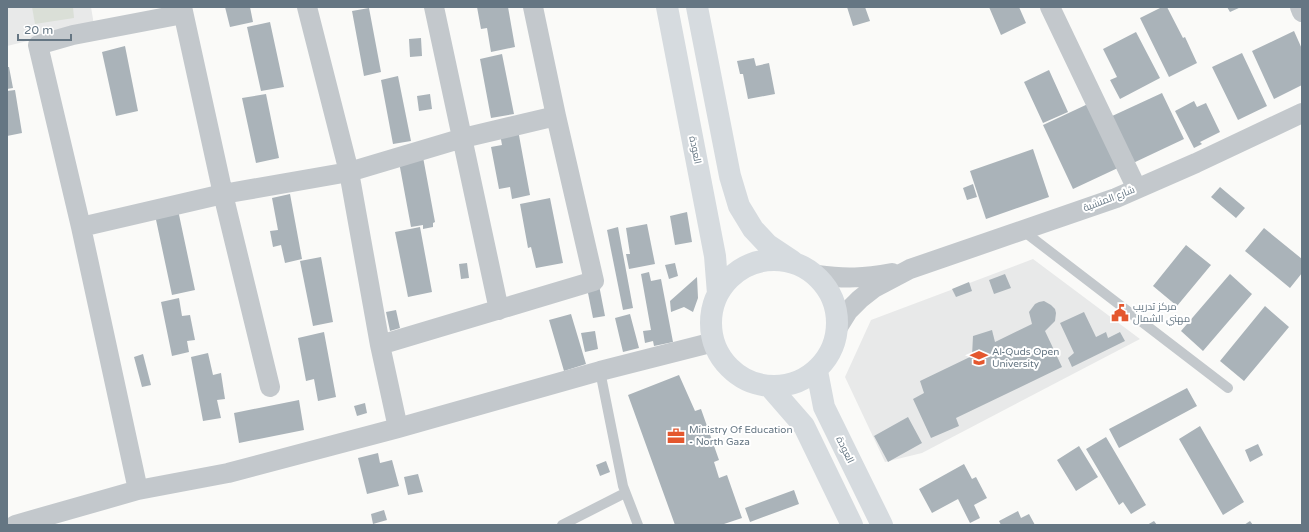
<svg xmlns="http://www.w3.org/2000/svg" width="1309" height="532" font-family="'Varela Round',Cairo,sans-serif">
	<rect width="100%" height="100%" fill="#fafaf8"/>
	<!-- built -->
	<path fill="#e8e9e9" d="M7 7H91L94 25 7 46Z
		M1033 259 1140 339 922 453 885 462 845 377 871 320Z"/>
	<!-- green -->
	<path fill="#dadfd7" d="M32 7H73L74 18 35 24Z"/>
	<!-- building -->
	<path fill="#aab3b9" d="M225 7H250L253 22 230 27Z
		M477 7H508L515 47 491 52 487 28 481 29Z
		M847 7H865L870 21 853 26Z
		M989 7H1019L1026 23 1001 35Z
		M1162 7H1167L1183 38 1185 37 1197 63 1169 77 1140 18Z
		M1227 7H1241L1230 12Z
		M369 8 381 72 364 76 352 11Z
		M270 22 284 87 261 91 247 27Z
		M1294 31 1302 49V85L1274 99 1252 51Z
		M1136 32 1160 78 1120 99 1110 80 1117 77 1103 49Z
		M421 38 422 56 410 57 409 39Z
		M125 46 138 111 116 116 102 52Z
		M1242 53 1267 106 1238 120 1212 67Z
		M502 54 514 114 491 118 480 59Z
		M754 58 756 66 769 63 775 94 748 99 743 74H740L737 61Z
		M7 67H9L13 88 7 89Z
		M1049 70 1068 112 1043 123 1024 82Z
		M398 76 411 141 393 144 381 80Z
		M15 90 22 133 7 136V91Z
		M1162 93 1184 139 1131 164 1110 117Z
		M266 94 279 158 256 163 242 98Z
		M430 94 432 109 419 111 417 96Z
		M1194 101 1197 107 1206 103 1220 132 1200 142 1202 144 1194 148 1175 111Z
		M1090 103 1120 167 1073 189 1043 125Z
		M518 130 530 195 512 199 510 187 499 189 491 147 502 145 500 134Z
		M1033 149 1049 197 986 219 970 171Z
		M423 157 435 222 433 223V227L423 229V225L411 227 399 162Z
		M973 184 977 197 967 200 963 188Z
		M1220 187 1245 208 1236 218 1211 197Z
		M290 194 302 259 285 263 281 245 273 247 270 231 278 230 272 198Z
		M550 198 563 263 536 268 531 247 528 248 520 204Z
		M178 210 195 290 172 295 155 215Z
		M687 212 692 242 675 245 670 216Z
		M647 224 655 264 629 269 626 254H630L626 228Z
		M420 227 432 292 408 297 395 232Z
		M618 227 633 308 623 310 607 230Z
		M1264 228 1302 259V273L1290 288 1245 251Z
		M1186 245 1211 265 1177 306 1153 286Z
		M321 257 333 322 313 326 300 261Z
		M467 263 469 278 461 279 459 264Z
		M675 263 678 276 669 279 665 265Z
		M649 272 651 281 661 279 673 342 654 346 653 341 645 343 643 331 651 330 641 274Z
		M1005 274 1011 288 994 294 989 280Z
		M1230 274 1252 294 1203 351 1181 331Z
		M697 277 698 298 693 312 684 307 671 312 670 301Z
		M598 280 605 316 593 318 586 283Z
		M969 282 972 291 956 297 952 289Z
		M179 298 182 316 190 315 195 340 187 341 189 352 172 356 161 302Z
		M1044 301 1051 305 1055 309 1056 313 1055 321 1045 331 1062 367 956 418 959 426 931 438 913 399 924 393 920 381 972 356 973 336 992 330 995 342 1032 324 1029 312 1035 304 1039 302Z
		M1265 306 1289 327 1244 381 1220 361Z
		M396 310 400 328 390 331 386 312Z
		M1084 312 1096 337 1106 332 1108 338 1120 332 1125 341 1072 367 1068 358 1074 353 1060 323Z
		M571 314 586 364 564 371 549 320Z
		M630 314 639 348 623 352 615 318Z
		M595 331 598 349 585 352 581 333Z
		M324 332 336 397 318 401 314 379 306 381 298 338Z
		M208 353 213 375 221 373 225 399 217 400 221 418 203 421 191 357Z
		M143 354 151 385 142 387 134 357Z
		M679 375 695 411 701 409 719 460 714 462 719 478 727 475 742 518 721 525H675L628 395Z
		M1187 388 1197 406 1119 448 1109 429Z
		M299 400 304 430 239 443 234 413Z
		M365 403 367 413 357 416 354 406Z
		M908 417 922 443 888 462 874 436Z
		M1200 426 1244 502 1223 515 1179 439Z
		M1106 437 1146 505 1131 514 1123 502 1119 505 1086 449Z
		M1258 444 1263 455 1250 462 1245 450Z
		M1079 446 1098 477 1076 491 1057 460Z
		M378 453 380 463 392 460 399 486 367 494 358 458Z
		M606 461 610 472 600 476 596 465Z
		M964 464 972 479 976 477 987 498 974 505 980 518 970 523 958 499 932 513 919 489Z
		M418 474 423 492 408 495 404 477Z
		M794 490 799 504 750 522 745 508Z
		M384 510 387 520 373 524 371 514Z
		M1018 511 1021 518 1029 514 1035 525H1001L999 521Z
		M1154 521 1157 525H1147Z
		M1250 521 1253 525H1244Z"/>
	<g fill="none" stroke-linecap="round" stroke-linejoin="round">
		<!-- service -->
		<path stroke="#c3c8cc" stroke-width="10" d="M1022 230 1228 388
			M600 371 623 486 638 525
			M562 525 625 493"/>
		<!-- minor -->
		<path stroke="#c3c8cc" stroke-width="20" d="M182 7 223 194 270 387
			M307 7 349 172 380 345 398 428
			M434 7 499 310
			M1050 7 1137 189
			M1300 7 1302 12
			M81 227 223 194 349 172 463 138 556 116
			M817 275C846 279 864 278 892 273
			M838 327 848 311 860 299 874 288 910 269 1116 198 1196 163 1302 113
			M380 345 594 281 556 116 533 7
			M138 490 81 227 38 45 73 35 183 14
			M15 525 138 490 228 473 398 428 600 371 714 342"/>
		<!-- secondary -->
		<path stroke="#d6dbdf" stroke-width="22" d="M667 7 715 256 718 294
			M697 7 730 176 739 206 753 229 768 245 792 261
			M711 323a63 63 0 1 1 126 0a63 63 0 1 1-126 0Z
			M817 371 824 407 882 525
			M770 387 804 426 852 525"/>
	</g>
	<!-- icons -->
	<defs>
		<g id="civic-bare" transform="scale(1.38)"><path d="M-.6-6.5H3V-4.5H.6V-3L4-1V1h2V6H-6V1h2V-1L-.6-3ZM-1.2 2.5V6h2.4V2.5Z" fill="#e4572e" stroke="#fff" stroke-width="2.5" paint-order="stroke"/></g>
		<g id="university-bare" transform="scale(1.38)"><path d="M0-5L7-2L0 1L-7-2ZM-4 1L0 2.5L4 1V4Q0 6-4 4Z" fill="#e4572e" stroke="#fff" stroke-width="2.5" paint-order="stroke"/></g>
		<g id="office-bare" transform="scale(1.38)"><path d="M-6-3h4V-5.5h4V-3h4V5H-6ZM-1-4.5V-3h2v-1.5ZM-6 0V1H6V0Z" fill="#e4572e" stroke="#fff" stroke-width="2.5" paint-order="stroke"/></g>
	</defs>
	<g fill-rule="evenodd">
		<use href="#civic-bare" x="1120" y="313"/>
		<use href="#university-bare" x="979" y="358"/>
		<use href="#office-bare" x="676" y="436"/>
	</g>
	<g text-anchor="middle" dominant-baseline="central" stroke-width="4" stroke-linejoin="round" paint-order="stroke">
		<!-- street labels -->
		<g font-size="10" fill="#657683" stroke="#fff">
			<text transform="translate(695 150) rotate(79)">العودة</text>
			<text transform="translate(1109 199) rotate(-21)">شارع المنشية</text>
			<text transform="translate(845 450) rotate(64)">العودة</text>
		</g>
		<!-- poi labels -->
		<g font-size="10" fill="#657683" stroke="#fff" text-anchor="start">
			<text x="1133" y="307">مركز تدريب<tspan x="1133" dy="12">مهني الشمال</tspan></text>
			<text x="992" y="352">Al-Quds Open<tspan x="992" dy="12">University</tspan></text>
			<text x="689" y="430">Ministry Of Education<tspan x="689" dy="12">- North Gaza</tspan></text>
		</g>
	</g>
	<!-- border -->
	<rect width="1309" height="532" fill="none" stroke="#657683" stroke-width="16"/>
	<!-- scale -->
	<path d="M18 34v6h53v-6" fill="none" stroke="#657683" stroke-width="2"/>
	<text x="24" y="34" font-size="12" fill="#657683" stroke="#ffffff" stroke-width="3" paint-order="stroke">20 m</text>
</svg>
